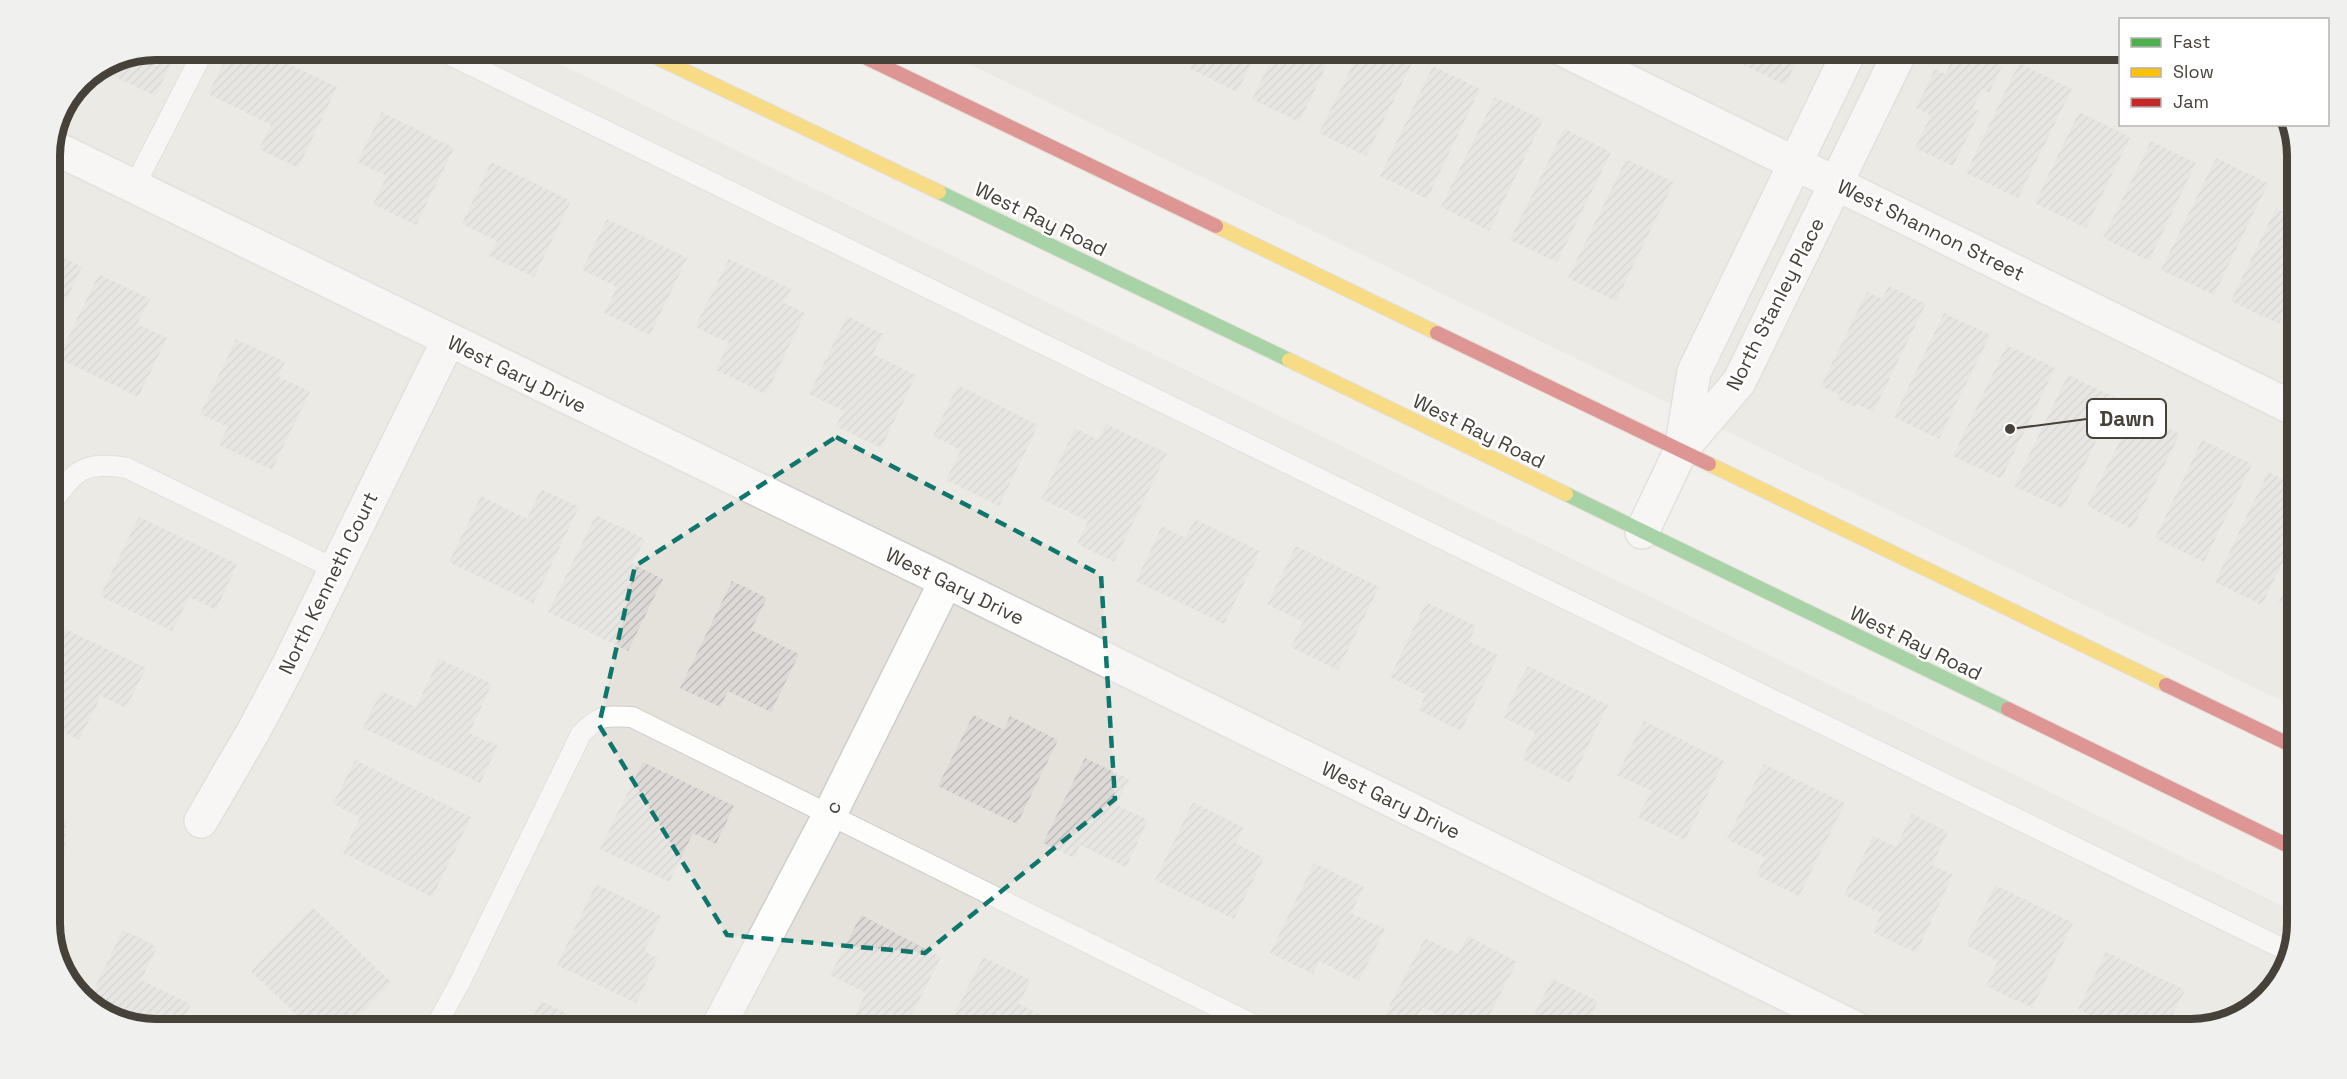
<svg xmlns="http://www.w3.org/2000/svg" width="2347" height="1079" font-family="'Space Grotesk',sans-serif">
	<defs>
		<pattern id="building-hatch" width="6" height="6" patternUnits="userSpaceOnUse" patternTransform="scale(1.5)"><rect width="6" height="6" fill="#dcd9d6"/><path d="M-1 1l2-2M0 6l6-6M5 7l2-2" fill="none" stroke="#bebbb8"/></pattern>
	</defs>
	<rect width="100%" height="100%" fill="#f2f0ed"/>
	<!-- residential -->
	<path fill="#e5e2db" d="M156 50H531L2297 913 2289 964 2250 1012 2191 1029H156L115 1021 68 982 50 930V149L81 80 116 57Z
		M940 50H2120V124L2289 125 2297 149V708Z"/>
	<!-- building -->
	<path fill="url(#building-hatch)" d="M156 50H178L155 96 108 73 116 57Z
		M230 50H260L337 87 298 168 259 149 271 125 208 94Z
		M1137 50H1169L1163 62Z
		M1198 50H1258L1237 92 1189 68Z
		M1276 50H1334L1299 122 1252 99Z
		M1360 50H1385L1412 63 1366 156 1319 133Z
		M1744 50H1802L1785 85 1738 62Z
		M1957 50H1968L2002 66 1989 93 1982 89 1973 108 1980 111 1953 166 1915 148 1931 115 1916 108 1935 69 1945 74Z
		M2019 63 2072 89 2018 198 1966 173Z
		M1433 66 1480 89 1427 199 1380 176Z
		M1495 97 1543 120 1489 231 1441 207Z
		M382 112 454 148 416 225 373 204 387 176 357 162Z
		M2079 112 2130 137 2086 228 2035 203Z
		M1564 129 1611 152 1557 262 1510 240Z
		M2151 141 2196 163 2149 261 2103 238Z
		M2216 158 2268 183 2214 295 2161 270Z
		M1626 159 1674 182 1616 301 1568 278Z
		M491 162 571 201 534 277 489 256 497 241 462 224Z
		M2276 208 2297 219V286L2279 324 2231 301Z
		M607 219 687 258 650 335 604 313 617 287 582 270Z
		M50 251 82 267 50 333Z
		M729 259 791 289 784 303 805 313 766 394 716 370 729 343 695 327Z
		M99 274 150 299 137 324 167 338 138 397 58 358Z
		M1889 286 1926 304 1873 412 1856 404 1855 407 1838 399 1840 395 1821 386 1867 292 1882 299Z
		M1944 313 1990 335 1939 439 1894 417Z
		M847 316 883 334 873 354 916 375 881 448 836 426 844 411 809 394Z
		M236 339 285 362 278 376 310 392 272 470 219 445 228 427 200 414Z
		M2007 345 2055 368 2001 479 1953 456Z
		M2068 375 2117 398 2063 509 2014 486Z
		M958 385 1038 425 999 506 946 480 961 450 933 436Z
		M2135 411 2180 434 2132 529 2087 506Z
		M1106 424 1167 453 1114 562 1077 544 1088 521 1041 499 1075 428 1098 440Z
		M2202 440 2252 464 2204 562 2155 538Z
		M2268 472 2297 486V532L2262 605 2215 582Z
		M541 489 579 507 533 603 449 562 481 496 527 519Z
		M596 515 645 539 632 564 663 579 628 651 548 612Z
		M139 517 237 564 216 610 189 597 172 631 100 596Z
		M1195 519 1260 551 1224 624 1136 581 1162 526 1185 538Z
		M1296 546 1379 587 1338 670 1291 647 1303 622 1267 604Z
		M2297 565V610L2279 602Z
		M732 581 767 598 751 630 799 654 771 712 728 691 720 707 680 688Z
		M1426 602 1476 626 1469 641 1498 655 1461 731 1418 710 1426 695 1390 677Z
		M66 629 146 668 126 708 101 696 79 740 50 725V663Z
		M439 659 492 684 469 733 498 746 480 783 363 728 381 691 416 707Z
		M1528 666 1608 705 1570 783 1522 759 1535 733 1503 717Z
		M973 715 1004 730 1010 716 1058 740 1017 824 938 786Z
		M1644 721 1724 761 1685 840 1638 817 1651 791 1617 775Z
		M1085 758 1129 779 1116 805 1148 820 1126 867 1080 845 1074 858 1043 843Z
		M355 760 471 817 432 897 343 853 360 817 333 804Z
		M643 762 734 806 716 844 693 833 669 882 600 849Z
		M1764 764 1845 803 1799 896 1756 875 1765 858 1727 839Z
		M1193 802 1244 828 1236 843 1264 858 1234 919 1155 880Z
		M1912 814 1948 832 1932 865 1953 875 1916 953 1873 932 1882 913 1844 895 1873 836 1896 847Z
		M50 819H66L65 852H50Z
		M1314 863 1364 887 1351 913 1385 929 1359 981 1319 961 1313 974 1270 953Z
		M596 884 661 916 644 951 658 958 636 1003 557 965Z
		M1995 885 2073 923 2032 1008 1986 986 1998 961 1966 945Z
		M313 907 391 982 346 1029H312L251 972Z
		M861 915 941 957 904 1029H885L855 1014 866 993 830 975Z
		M123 930 157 947 141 980 191 1004 179 1029 156 1030 115 1021 89 1000Z
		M1468 936 1517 962 1482 1029H1467L1423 1007 1411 1029H1405L1383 1018 1425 938 1458 954Z
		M2106 952 2185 990 2165 1029H2109L2111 1025 2078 1009Z
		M983 957 1031 980 1019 1004 1052 1020 1048 1029H947Z
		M1552 979 1598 1001 1586 1027 1591 1029H1527Z
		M541 1001 599 1029H527Z"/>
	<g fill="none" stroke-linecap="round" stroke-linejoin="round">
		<!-- lane casing -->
		<g stroke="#d0cecb" stroke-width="22">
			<path id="lane" d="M440 50 2292 953
				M135 185 204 50
				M50 505C76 470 82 461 127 468L335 569
				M434 1029 459 984 581 734C600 714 605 716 632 717L1262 1029"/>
		</g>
		<!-- street casing -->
		<g stroke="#d0cecb" stroke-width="36">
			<path id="street" d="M1564 50 2297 410
				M51 146 946 581 1857 1029
				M1681 450 1694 372 1850 50
				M1642 532 1681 450 1739 382 1901 50
				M201 821 253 732 287 668 448 341
				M717 1029 829 816 946 581"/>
		</g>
		<!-- fast casing -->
		<g stroke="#d2ccbc" stroke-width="16">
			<path id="fast" d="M939 192 1289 360
				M1566 494 2008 709"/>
		</g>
		<!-- slow casing -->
		<g stroke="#d2ccbc" stroke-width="16">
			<path id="slow" d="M641 50 939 192
				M1216 226 1437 333
				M1289 360 1566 494
				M1709 464 2166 685"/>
		</g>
		<!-- jam casing -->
		<g stroke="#d2ccbc" stroke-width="16">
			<path id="jam" d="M850 50 1216 226
				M1437 333 1709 464
				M2166 685 2297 748
				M2008 709 2297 850"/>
		</g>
		<!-- lane -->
		<use href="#lane" stroke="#fdfdfc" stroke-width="20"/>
		<!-- street -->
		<use href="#street" stroke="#fdfdfc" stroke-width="33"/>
		<!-- fast -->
		<use href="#fast" stroke="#4caf50" stroke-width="14"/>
		<!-- slow -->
		<use href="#slow" stroke="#ffc107" stroke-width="14"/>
		<!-- jam -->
		<use href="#jam" stroke="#c62828" stroke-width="14"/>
	</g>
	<!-- marked area -->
	<path d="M0 0H2347V1079H0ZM836 437 1101 575 1115 799 925 953 727 935 599 725 635 566Z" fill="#f2f0ed" fill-opacity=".55" fill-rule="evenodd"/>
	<path fill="none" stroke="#0f766e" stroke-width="4.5" stroke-dasharray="12 8" stroke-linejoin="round" d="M836 437 1101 575 1115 799 925 953 727 935 599 725 635 566Z"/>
	<g text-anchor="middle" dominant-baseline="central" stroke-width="5" stroke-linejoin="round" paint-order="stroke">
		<!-- street labels -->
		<g font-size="20" fill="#474239" stroke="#fff">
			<text transform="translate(1041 219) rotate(26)">West Ray Road</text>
			<text transform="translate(1931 230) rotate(26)">West Shannon Street</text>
			<text transform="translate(1775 304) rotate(-63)">North Stanley Place</text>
			<text transform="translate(517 374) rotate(26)">West Gary Drive</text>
			<text transform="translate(1479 431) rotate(26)">West Ray Road</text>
			<text transform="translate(328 583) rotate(-64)">North Kenneth Court</text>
			<text transform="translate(955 586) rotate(26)">West Gary Drive</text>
			<text transform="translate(1916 643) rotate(26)">West Ray Road</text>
			<text transform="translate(1391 800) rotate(26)">West Gary Drive</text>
			<text transform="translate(833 807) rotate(-63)">c</text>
		</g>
	</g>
	<!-- crop -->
	<path d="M0 0H2347V1079H0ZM156 60H2191A96 96 0 0 1 2287 156V923A96 96 0 0 1 2191 1019H156A96 96 0 0 1 60 923V156A96 96 0 0 1 156 60Z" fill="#f0f0ef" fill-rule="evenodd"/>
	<path fill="none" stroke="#474239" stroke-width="8" d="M156 60H2191A96 96 0 0 1 2287 156V923A96 96 0 0 1 2191 1019H156A96 96 0 0 1 60 923V156A96 96 0 0 1 156 60Z"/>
	<!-- callouts -->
	<path fill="none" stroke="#474239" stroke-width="2" d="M2010 429L2087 419"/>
	<circle fill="#474239" stroke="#fff" stroke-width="2" cx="2010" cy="429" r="6"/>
	<rect fill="#fff" stroke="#474239" stroke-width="2" x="2087" y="399" width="79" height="39" rx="6"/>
	<g font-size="21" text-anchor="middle" font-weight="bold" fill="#474239">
		<text x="2127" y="426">Dawn</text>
	</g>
	<!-- legend -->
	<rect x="2119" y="18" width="210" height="108" fill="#ffffff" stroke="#b5b3b0" stroke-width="1.5"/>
	<rect x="2131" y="38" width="30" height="9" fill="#4caf50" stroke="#b5b3b0" stroke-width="1.5"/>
	<text x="2173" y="48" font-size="18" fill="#474239">Fast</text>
	<rect x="2131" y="68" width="30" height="9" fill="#ffc107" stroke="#b5b3b0" stroke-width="1.5"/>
	<text x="2173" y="78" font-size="18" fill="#474239">Slow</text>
	<rect x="2131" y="98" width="30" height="9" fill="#c62828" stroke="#b5b3b0" stroke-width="1.5"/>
	<text x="2173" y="108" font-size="18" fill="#474239">Jam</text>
</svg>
